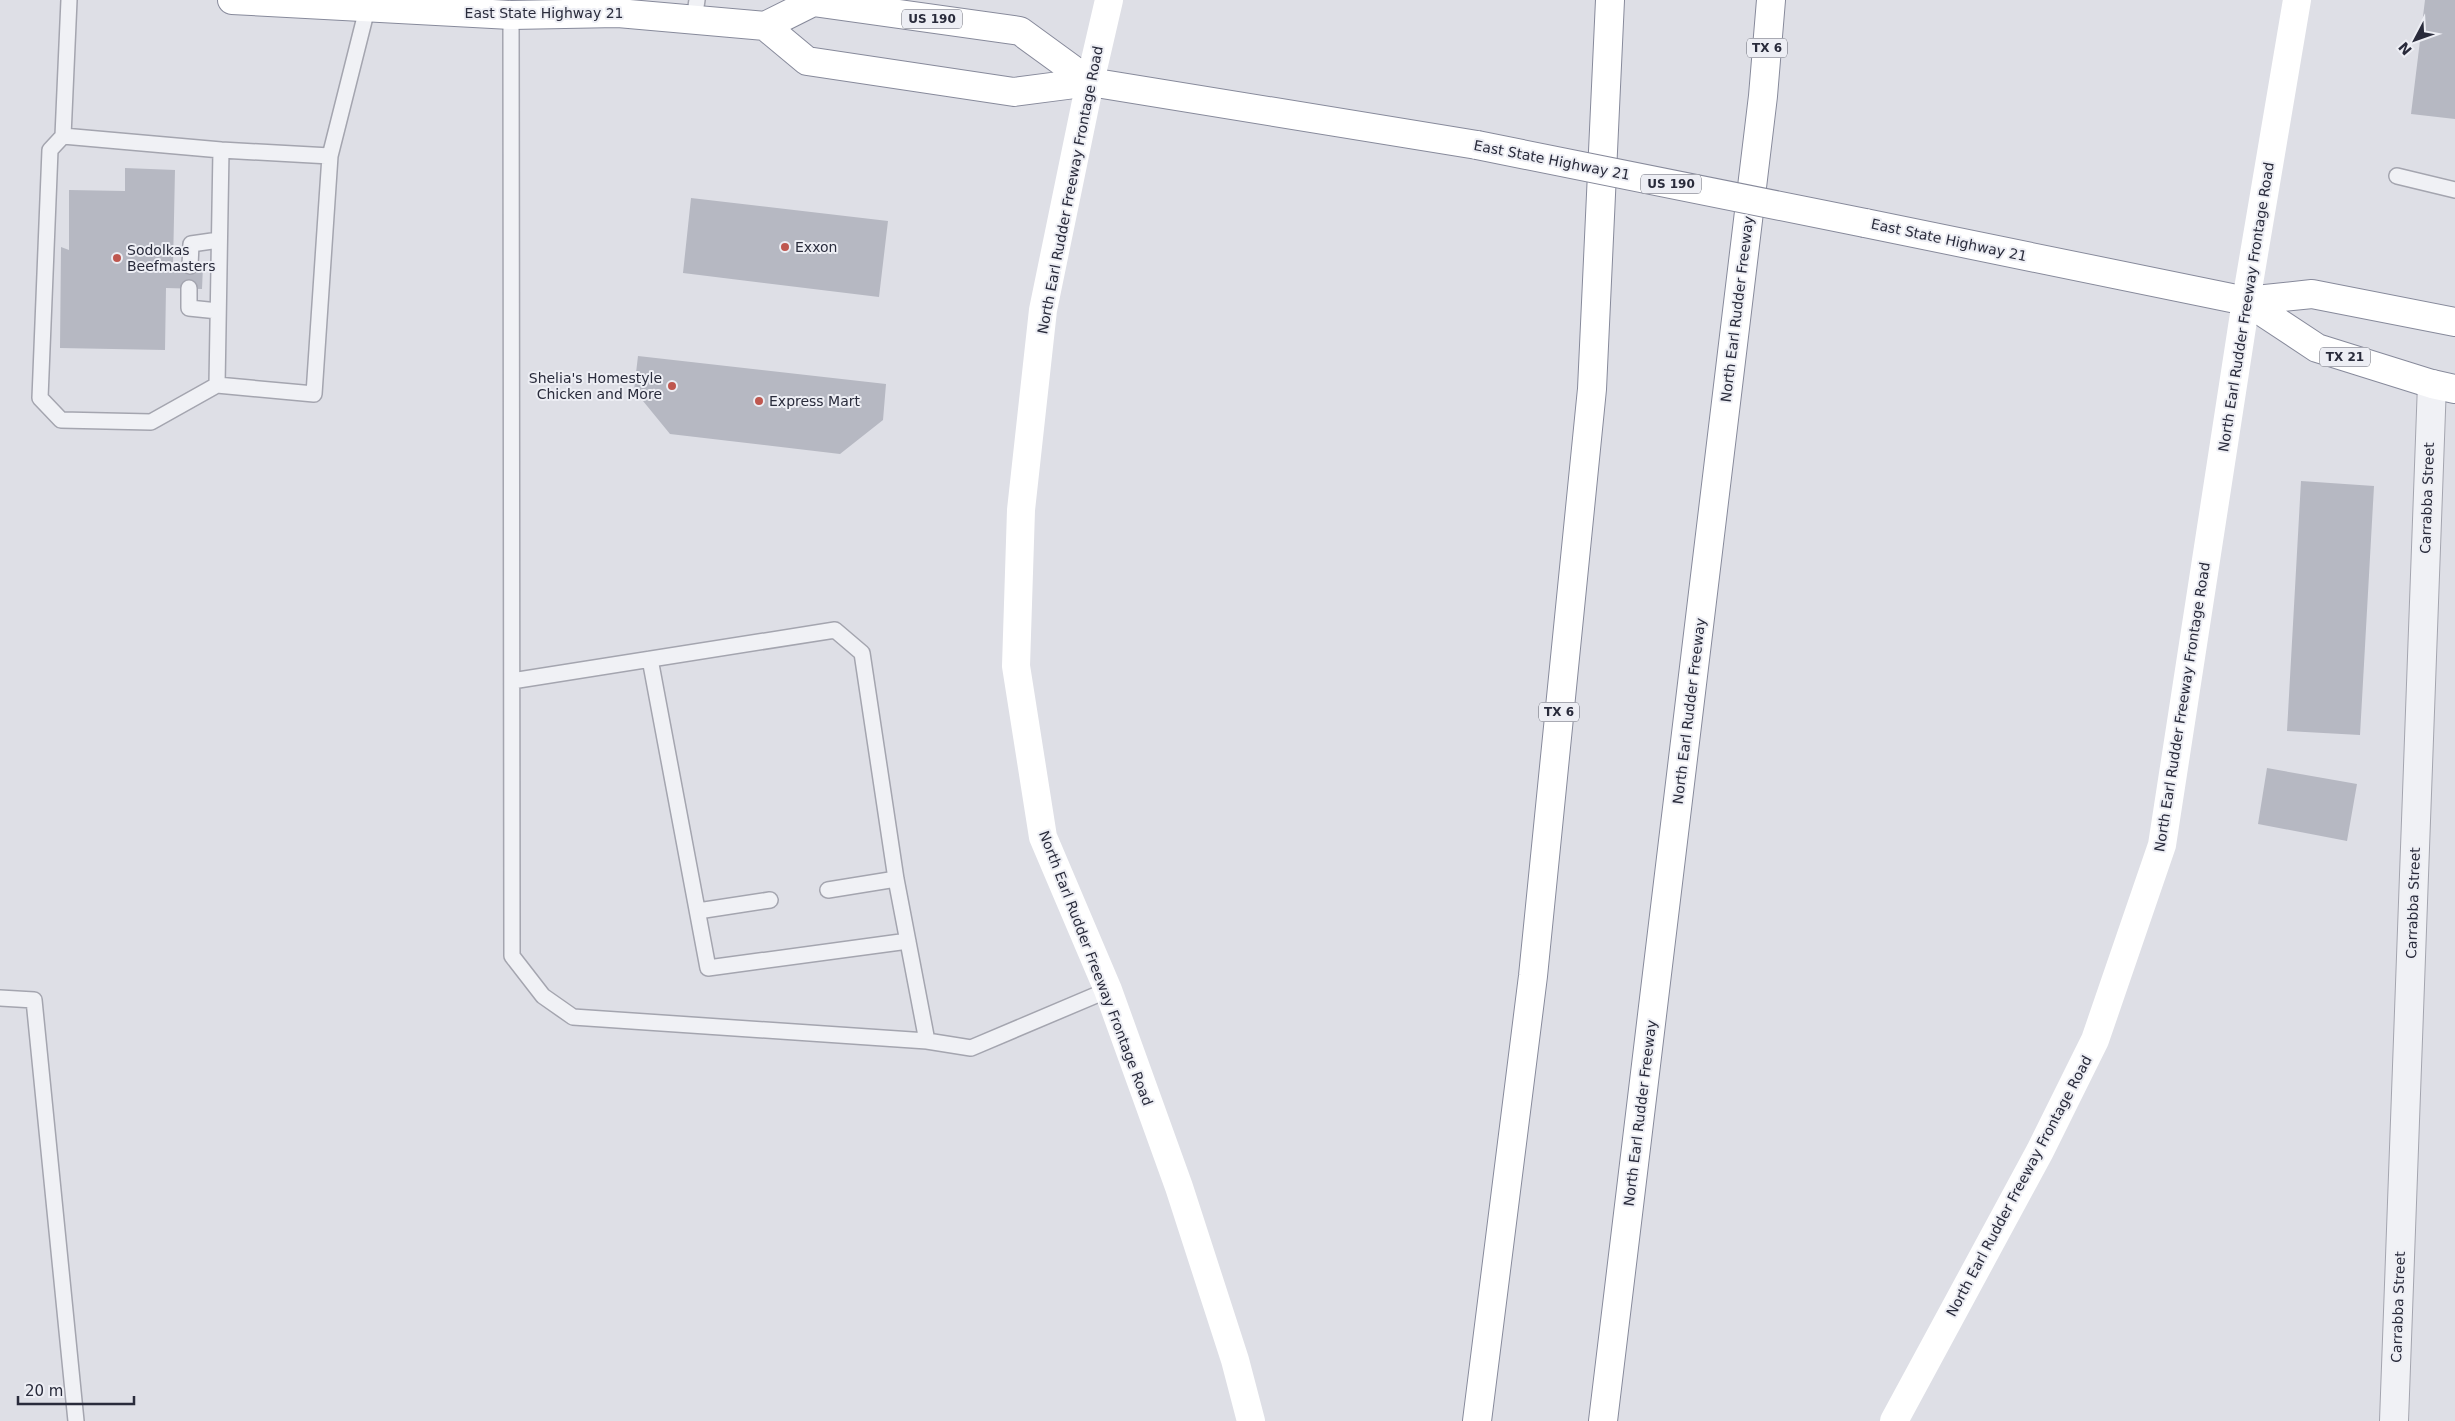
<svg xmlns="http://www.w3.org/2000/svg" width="2455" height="1421" font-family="'DejaVu Sans',sans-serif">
	<rect width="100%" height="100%" fill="#dedfe6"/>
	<!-- building -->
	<path fill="#b6b8c2" d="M2425 0H2455V119L2411 114Z
		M125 168 175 170 173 266H203L202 289 166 288 165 350 60 348 61 247 69 250V190L125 191Z
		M691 198 888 221 879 297 683 273Z
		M638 356 886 384 883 420 840 454 670 434 634 390Z
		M2301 481 2374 486 2360 735 2287 731Z
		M2267 768 2357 784 2347 841 2258 824Z"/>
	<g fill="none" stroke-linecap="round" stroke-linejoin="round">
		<!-- service casing -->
		<g stroke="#a4a5af" stroke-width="18">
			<path id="service" d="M69 0 63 136 221 150
				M511 15 512 956 543 996 573 1017 927 1041 971 1048 1108 990
				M694 20 697 0
				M63 136 50 150 40 398 61 420 151 422 217 385
				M330 156 314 394 217 385 221 150 330 156 367 9
				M2397 176 2455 190
				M190 266 191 244 219 240
				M189 288V308L218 311
				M650 659 708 968 908 941
				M512 681 835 630 862 653 896 879 927 1041
				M828 890 896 879
				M698 911 770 900
				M0 998 34 1000 76 1421"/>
		</g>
		<!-- minor casing -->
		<g stroke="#a4a5af" stroke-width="30">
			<path id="minor" d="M2394 1421 2432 384"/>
		</g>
		<!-- trunk casing -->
		<g stroke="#878a9b" stroke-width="30">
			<path id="trunk" d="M232 0 511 15 618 13 765 26 813 2 1020 31 1090 82
				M765 26 807 61 1014 92 1090 82 1477 145
				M1865 223 2246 301 2312 294 2455 322
				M2246 301 2317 348 2432 384 2455 389"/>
		</g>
		<!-- motorway casing -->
		<g stroke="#878a9b" stroke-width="30">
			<path id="motorway" d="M1477 1421 1533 976 1592 389 1610 0
				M1603 1421 1763 96 1771 0"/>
		</g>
		<!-- service -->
		<use href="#service" stroke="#f0f1f5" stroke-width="15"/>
		<!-- minor -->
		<use href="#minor" stroke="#f0f1f5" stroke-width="28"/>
		<!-- secondary -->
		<path stroke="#fff" stroke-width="28" d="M1109 0 1090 82 1043 310 1021 510 1016 666 1043 837 1108 990 1179 1187 1235 1360 1251 1421
			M1894 1421 2040 1151 2095 1040 2162 845 2246 301 2297 0"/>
		<!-- trunk -->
		<use href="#trunk" stroke="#fff" stroke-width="28"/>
		<!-- motorway -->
		<use href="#motorway" stroke="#fff" stroke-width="28"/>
		<!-- trunk-bridge casing -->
		<g stroke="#878a9b" stroke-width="30" stroke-linecap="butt">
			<path id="trunk-bridge" d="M1477 145 1865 223"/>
		</g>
		<!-- trunk-bridge -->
		<use href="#trunk-bridge" stroke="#fff" stroke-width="28"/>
	</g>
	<!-- markers -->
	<g fill="#bf574f" stroke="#edeef4" stroke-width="2">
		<circle cx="785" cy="247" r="5"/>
		<circle cx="117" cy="258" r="5"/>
		<circle cx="672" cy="386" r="5"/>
		<circle cx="759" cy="401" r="5"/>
	</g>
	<g text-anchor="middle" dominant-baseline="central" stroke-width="4" stroke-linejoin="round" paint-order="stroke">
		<!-- shield labels -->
		<g fill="#edeef4" stroke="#646672" stroke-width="1">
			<rect x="902" y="9.5" width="60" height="19" rx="4"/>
			<rect x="1747" y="38.5" width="40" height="19" rx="4"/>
			<rect x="1641" y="174.5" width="60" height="19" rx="4"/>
			<rect x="2320" y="347.5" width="50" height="19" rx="4"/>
			<rect x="1539" y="702.5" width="40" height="19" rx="4"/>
		</g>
		<g font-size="12" font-weight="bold" fill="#292b3b">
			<text x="932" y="19">US 190</text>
			<text x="1767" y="48">TX 6</text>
			<text x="1671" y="184">US 190</text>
			<text x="2345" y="357">TX 21</text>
			<text x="1559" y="712">TX 6</text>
		</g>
		<!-- street labels -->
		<g font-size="14" fill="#292b3b" stroke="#edeef4">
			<text x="544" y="13">East State Highway 21</text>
			<text transform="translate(1552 160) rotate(11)">East State Highway 21</text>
			<text transform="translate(1070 190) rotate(-79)">North Earl Rudder Freeway Frontage Road</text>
			<text transform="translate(1949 240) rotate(12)">East State Highway 21</text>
			<text transform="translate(2246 307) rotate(-81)">North Earl Rudder Freeway Frontage Road</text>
			<text transform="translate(1737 309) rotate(-83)">North Earl Rudder Freeway</text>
			<text transform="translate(2427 498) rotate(-88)">Carrabba Street</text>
			<text transform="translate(2182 707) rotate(-81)">North Earl Rudder Freeway Frontage Road</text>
			<text transform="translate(1689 711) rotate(-83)">North Earl Rudder Freeway</text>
			<text transform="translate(2413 903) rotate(-88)">Carrabba Street</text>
			<text transform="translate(1096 968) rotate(69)">North Earl Rudder Freeway Frontage Road</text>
			<text transform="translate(1640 1113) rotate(-83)">North Earl Rudder Freeway</text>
			<text transform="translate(2019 1186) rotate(-62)">North Earl Rudder Freeway Frontage Road</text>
			<text transform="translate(2398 1307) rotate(-88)">Carrabba Street</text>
		</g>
		<!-- poi labels -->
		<g font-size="14" fill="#292b3b" stroke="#edeef4" text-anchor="start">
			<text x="795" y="247">Exxon</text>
			<text x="127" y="250">Sodolkas<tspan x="127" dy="16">Beefmasters</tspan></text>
			<text x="662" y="378" text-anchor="end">Shelia's Homestyle<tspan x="662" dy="16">Chicken and More</tspan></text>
			<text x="769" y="401">Express Mart</text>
		</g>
	</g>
	<!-- north arrow -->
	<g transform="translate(2415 40) rotate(229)" stroke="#edeef4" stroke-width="4" paint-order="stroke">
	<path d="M0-4L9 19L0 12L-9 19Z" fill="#292b3b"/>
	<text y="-8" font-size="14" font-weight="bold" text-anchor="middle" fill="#292b3b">N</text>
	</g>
	<!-- scale -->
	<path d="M18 1396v8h116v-8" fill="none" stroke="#292b3b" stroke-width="2.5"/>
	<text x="25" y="1396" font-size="15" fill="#292b3b" stroke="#edeef4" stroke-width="4" paint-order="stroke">20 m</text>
</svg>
